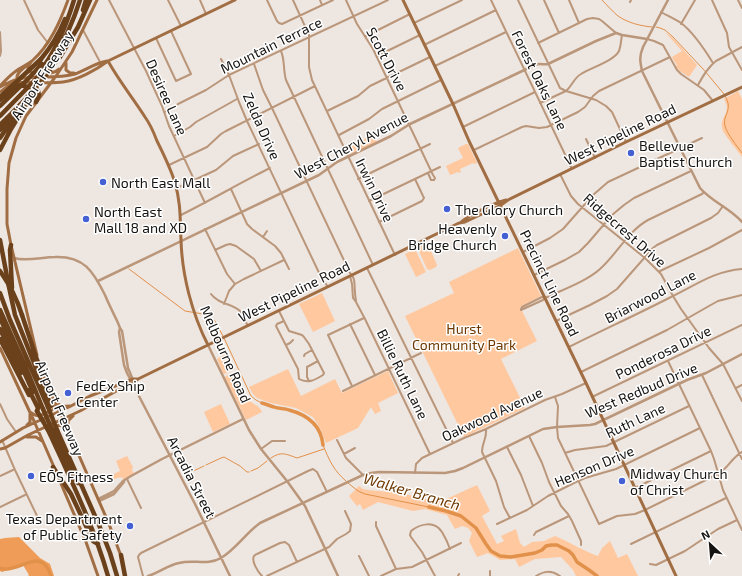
<svg xmlns="http://www.w3.org/2000/svg" width="742" height="576" font-family="'Exo 2',sans-serif">
	<rect width="100%" height="100%" fill="#eee6e0"/>
	<!-- green -->
	<path fill="#ffc89f" d="M665 32 673 38 697 65 689 77 680 71 676 67 677 65C675 62 673 60 672 57L682 51Z
		M738 91 742 99V157C738 151 723 134 722 128 720 115 732 114 724 99Z
		M373 135 377 142 348 155 345 148Z
		M466 144H468L477 163 474 164 473 163 460 169 461 172 459 173 458 172 450 175 446 166 463 158 458 148Z
		M425 243 428 244 437 265 436 267 430 270 427 269 418 249 419 246Z
		M518 248 541 296 520 307 537 341 501 359 525 408 464 437 405 316 454 293 449 282Z
		M415 249 426 272 416 277 405 254Z
		M322 293 335 321 313 332 299 304Z
		M227 353 235 369 224 374 223 373 217 359Z
		M288 369 301 396 335 379 342 393 388 371 398 393 378 403 381 411 375 414 371 407 358 428 326 443 321 430 313 417 296 408 271 403 257 398 253 394 249 387Z
		M236 371C240 381 243 393 250 401 255 406 258 404 262 412L246 420 225 378 226 376Z
		M221 404 230 424 213 432 204 412Z
		M127 456 133 467 132 470 134 473 123 480V478C119 477 116 478 113 480L110 476 120 471 116 461Z
		M477 485 490 511 482 516 497 544 504 541 501 536 516 529 520 543 524 547 532 542 544 541 555 536C570 542 583 551 598 556L602 548 610 541 618 558 627 554 638 576H576L573 570 561 557 535 559 519 567 515 559 500 560 488 553 477 557 469 541 472 533 468 528 462 526 455 529 447 515 425 509 413 511 378 502 363 510 360 504 357 506 352 500 349 496 359 486 363 489 368 490 400 493 431 500H444Z"/>
	<!-- forest -->
	<path fill="#ee9c57" d="M19 537 40 558 50 564 54 576H28L29 575 23 565 2 572 0 571V539L5 538Z"/>
	<g fill="none" stroke-linecap="round" stroke-linejoin="round">
		<!-- stream -->
		<path stroke="#e2914b" stroke-width="1" d="M602 0C607 5 612 11 618 16 628 23 641 26 652 27
			M656 27 660 28 665 30 673 37 704 70 724 94
			M725 96C734 110 722 115 725 126 727 134 737 146 742 153
			M129 269 185 311 203 314 209 316 215 321 223 336
			M224 338 251 396 256 400 262 403
			M323 445C329 460 334 471 346 481
			M271 458C281 451 286 454 297 458L324 449
			M206 465 221 458 224 457 240 466 247 472H249
			M251 471 258 468 267 461
			M189 473 204 466
			M348 483 358 491 365 494 429 507"/>
		<!-- river -->
		<path stroke="#e2914b" stroke-width="3.5" d="M262 403C266 404 270 406 274 407 279 409 284 408 289 410 308 415 321 425 323 445
			M429 507 446 511 461 516 476 528 486 544 491 551 500 556 511 557 535 553 542 550 546 546 551 545H557L569 551 573 555 577 562 589 570 597 576
			M0 568C2 569 4 569 6 569 24 569 42 547 51 576"/>
		<!-- minor -->
		<path stroke="#ba967a" stroke-width="2" d="M24 0 38 30 48 43
			M109 0 146 71 162 106 169 126 205 203
			M168 0 181 26
			M200 0 206 14
			M267 0 277 21 279 23 282 24 333 0
			M293 0 309 35V67L312 80 395 255
			M320 0 322 5
			M346 0 357 24 373 49 433 175 435 178 434 180H431L428 173
			M491 0 572 169
			M518 0 560 88 566 91 596 100 606 106 612 112 626 142
			M544 0 559 33
			M569 0 579 23
			M712 0 727 33 729 47 742 70
			M738 0 742 8
			M630 2 631 0
			M661 12C668 16 675 19 681 23 693 32 705 50 713 63
			M414 23 462 0
			M681 24 695 0
			M83 30 100 62
			M0 32 1 51 0 56
			M366 36 410 14
			M156 38 176 81 191 74 171 31
			M647 39 654 41 663 45 677 70 681 74 704 90 713 101
			M538 43 579 23 587 19 593 18 599 19 602 21 616 33
			M424 45 496 10
			M281 51C285 60 283 70 286 80L373 265
			M377 56 420 35
			M221 59 229 75 239 102 247 121 321 277 328 287
			M254 64 263 90 272 108 350 273C356 278 354 285 355 292 355 296 356 299 356 302
			M435 66 506 32
			M698 85C703 76 708 67 716 61L742 47
			M540 103 566 91C572 86 574 78 581 74 590 68 614 61 619 51 621 46 621 40 622 35
			M327 111 358 96 370 86 430 57
			M165 112 178 104 206 90 229 75 388 0
			M463 127 535 92
			M339 135 369 119 382 109 441 80
			M174 136 190 127 196 122 237 99
			M586 139 595 158
			M474 150 522 127 526 126 539 128 547 127 578 112 585 107 593 96 599 91 670 57
			M169 165 207 147 221 134 226 131 315 86
			M560 174 571 196 578 204 645 258 661 274 673 296 681 309 709 348 723 364 742 401
			M358 179 430 144
			M177 188 216 170 233 156 259 144
			M231 189 247 224 252 229 275 246 281 253 289 269
			M369 201 440 167
			M181 215C211 200 240 183 270 168
			M379 222 422 201 424 198 423 196 415 179
			M205 229 227 274 235 284
			M263 237 267 231
			M215 250 226 245 230 244 236 246 254 259 261 271
			M523 252 550 238 563 229 593 195 608 182 702 138
			M367 268 453 443
			M660 271 709 248 742 230
			M534 275 565 260 579 252 588 243 612 215 624 205 634 198 691 171
			M350 276 352 284 353 298 356 302 365 319 430 454
			M211 294C219 305 232 303 240 311 243 315 245 321 248 326
			M224 304 229 291 235 284 244 279 284 260
			M521 309 522 307 542 297 545 298
			M521 310 543 300 545 298C562 290 587 281 600 269 617 254 628 231 648 220L702 194 704 192
			M279 311 289 331 302 335 304 337 309 344 324 373 323 375C315 380 308 384 299 379L298 369 276 326 277 324 284 321
			M556 321 590 305 607 296 617 289 653 248 657 245 711 218 718 213 723 206
			M350 324 375 375
			M286 345 290 343 293 340
			M569 347C603 330 638 314 671 297 696 285 714 271 742 269
			M304 356 305 354 312 350
			M668 361 711 451 714 459 723 490 742 530
			M581 372 667 330 709 306 718 301 742 295
			M702 375 742 459
			M309 381 307 377V367L318 361
			M352 386 328 335 364 318
			M736 388 742 385
			M343 391 421 353
			M555 397 558 406 557 427 558 438 599 524 617 516 635 514 645 510 718 474C728 469 731 458 742 452
			M592 397 742 325
			M0 404 7 419 16 432
			M486 429C487 439 482 442 482 452L496 481 504 507 510 518
			M529 436 542 463 549 482 561 506 568 514 572 521 581 541V545
			M2 440 15 470 38 518
			M337 440 346 458 363 475
			M507 447 521 475 533 506
			M261 449 272 441H285
			M565 453 575 450 606 446 689 406
			M344 454 355 448
			M415 473 416 464 422 458 464 438 486 429 545 400 562 394 586 383
			M0 476 13 470
			M127 479 141 508
			M635 488 711 451
			M0 507 25 495
			M376 522V526L396 569
			M497 524 527 510 548 496 576 482 585 478 616 469 700 428
			M534 535 536 532 569 516
			M631 544 726 498
			M359 556 369 576
			M650 564 656 565 685 551 718 529 737 520
			M490 571V576
			M143 576 138 557 139 555 141 553 308 471 313 469 317 472 327 492
			M262 576C258 572 251 561 254 556 255 555 256 554 257 554L280 543 285 542 289 545 297 562
			M267 576 329 547 337 539 346 534 350 531 351 524 345 511
			M381 576 396 569 412 567 461 543
			M435 576 422 552 411 537 410 535 411 531C420 524 434 520 442 532 445 537 448 543 450 549
			M458 576 459 574
			M536 576C544 571 551 570 560 576"/>
		<!-- tertiary -->
		<path stroke="#ba967a" stroke-width="2.5" d="M668 0 643 47C639 57 640 61 642 71L700 188C712 202 730 208 742 222
			M14 258C26 262 42 257 55 257 84 256 93 271 105 295 109 305 114 314 118 323L120 328 122 331 128 368 133 380
			M98 281 319 175 337 162 391 136 410 124 535 65C539 63 544 65 548 64L596 41 616 33 622 35 647 39
			M120 328 119 332 124 365 127 373 195 504 230 576
			M208 345 249 430 261 449 287 481 305 506 338 576
			M98 499 114 491 123 481 131 476 162 459 243 419
			M99 501 114 494 124 482
			M148 576C159 573 168 565 179 563 194 559 207 566 221 558 236 549 246 533 260 523L363 475 371 473 379 472 445 473 455 471 463 468 543 429 557 427 590 425 595 424 687 380 706 373 742 354"/>
		<!-- secondary -->
		<path stroke="#a16d43" stroke-width="3" d="M403 0 453 104 469 141 586 383 676 576
			M108 61C119 81 133 98 145 117 150 124 154 133 157 141 164 155 171 169 175 183 181 203 180 220 181 240 182 275 192 314 208 345
			M31 62 28 67V71L34 73
			M66 63V70L70 73H74
			M40 73C47 73 54 74 59 69
			M43 77C54 77 65 77 75 74 86 70 95 63 107 61
			M17 79C16 73 22 70 26 66
			M0 86C5 81 10 75 16 71 21 67 27 65 32 61 50 45 60 22 68 0
			M0 87C16 78 20 78 38 77
			M0 92 8 86 14 83C30 81 47 84 63 82 78 80 96 70 108 61L235 0
			M460 223C469 215 494 203 506 200
			M0 348 34 421 54 467
			M37 355 11 245 7 224V189L9 163 16 138 26 116 56 76 72 52 97 0
			M41 368 48 387 63 419 109 524 121 556
			M56 402C59 406 63 407 69 406
			M30 412 35 415 39 416 52 410 54 408V403
			M27 425 30 422V414
			M55 427 60 425 66 429
			M68 428V421L73 416
			M27 437H36L42 441
			M0 442 23 428 69 407 90 396 133 379H138
			M0 449 5 448 28 435 80 411 120 389 134 382 138 379 459 223 465 222 501 205 508 200 626 142 742 87
			M59 479 86 542 98 576"/>
		<!-- motorway -->
		<path stroke="#6b411c" stroke-width="4.5" d="M83 10 86 0
			M60 57 78 27 90 0
			M41 59C51 47 59 34 65 19
			M52 62C64 42 73 22 80 0
			M44 66C58 46 67 23 74 0
			M0 100 15 87 20 85 36 89 38 91 39 95 36 102
			M0 130 10 117
			M0 138 16 115
			M0 150 11 129 33 93
			M0 240 9 287 15 315 51 406
			M11 245 10 250 12 288
			M0 293 10 320 48 407
			M0 310 26 368 43 409
			M22 315 37 360 41 369
			M0 318 33 392
			M0 329 21 373
			M0 339 29 395
			M29 390 38 408 37 411
			M57 430 99 525 110 553 117 576
			M53 432 73 476 78 483
			M50 434C71 480 94 527 108 576
			M53 467 71 494 93 541 98 544
			M121 555 125 576"/>
		<!-- motorway-bridge -->
		<path stroke="#6b411c" stroke-width="4.5" d="M0 97 41 59
			M0 106 27 80 42 64
			M0 116 36 79 52 59
			M0 125C22 103 44 81 61 54
			M0 271C10 285 17 299 22 315
			M48 407 57 430
			M43 409 53 432
			M37 411 44 423
			M45 425 50 434"/>
	</g>
	<!-- markers -->
	<g fill="#4460d3" stroke="#fff" stroke-width="1.5">
		<circle cx="631" cy="153" r="4"/>
		<circle cx="103" cy="182" r="4"/>
		<circle cx="447" cy="209" r="4"/>
		<circle cx="86" cy="219" r="4"/>
		<circle cx="505" cy="236" r="4"/>
		<circle cx="68" cy="393" r="4"/>
		<circle cx="31" cy="476" r="4"/>
		<circle cx="622" cy="481" r="4"/>
		<circle cx="130" cy="526" r="4"/>
	</g>
	<g text-anchor="middle" dominant-baseline="central" stroke-width="3" stroke-linejoin="round" paint-order="stroke">
		<!-- street labels -->
		<g font-size="14" fill="#151311" stroke="#fff">
			<text transform="translate(271 45) rotate(-26)">Mountain Terrace</text>
			<text transform="translate(387 59) rotate(62)">Scott Drive</text>
			<text transform="translate(42 75) rotate(-57)">Airport Freeway</text>
			<text transform="translate(540 80) rotate(64)">Forest Oaks Lane</text>
			<text transform="translate(167 97) rotate(66)">Desiree Lane</text>
			<text transform="translate(262 126) rotate(66)">Zelda Drive</text>
			<text transform="translate(620 134) rotate(-26)">West Pipeline Road</text>
			<text transform="translate(351 145) rotate(-28)">West Cheryl Avenue</text>
			<text transform="translate(375 190) rotate(64)">Irwin Drive</text>
			<text transform="translate(625 230) rotate(41)">Ridgecrest Drive</text>
			<text transform="translate(550 283) rotate(64)">Precinct Line Road</text>
			<text transform="translate(294 291) rotate(-26)">West Pipeline Road</text>
			<text transform="translate(650 296) rotate(-27)">Briarwood Lane</text>
			<text transform="translate(663 352) rotate(-26)">Ponderosa Drive</text>
			<text transform="translate(226 354) rotate(66)">Melbourne Road</text>
			<text transform="translate(403 374) rotate(64)">Billie Ruth Lane</text>
			<text transform="translate(641 390) rotate(-23)">West Redbud Drive</text>
			<text transform="translate(60 408) rotate(67)">Airport Freeway</text>
			<text transform="translate(492 414) rotate(-25)">Oakwood Avenue</text>
			<text transform="translate(635 420) rotate(-25)">Ruth Lane</text>
			<text transform="translate(594 466) rotate(-23)">Henson Drive</text>
			<text transform="translate(192 477) rotate(63)">Arcadia Street</text>
		</g>
		<!-- poi labels -->
		<g font-size="14" fill="#151311" stroke="#fff" text-anchor="start">
			<text x="639" y="145">Bellevue<tspan x="639" dy="16">Baptist Church</tspan></text>
			<text x="111" y="182">North East Mall</text>
			<text x="455" y="209">The Glory Church</text>
			<text x="94" y="211">North East<tspan x="94" dy="16">Mall 18 and XD</tspan></text>
			<text x="497" y="228" text-anchor="end">Heavenly<tspan x="497" dy="16">Bridge Church</tspan></text>
			<text x="76" y="385">FedEx Ship<tspan x="76" dy="16">Center</tspan></text>
			<text x="630" y="473">Midway Church<tspan x="630" dy="16">of Christ</tspan></text>
			<text x="39" y="476">EŌS Fitness</text>
			<text x="122" y="518" text-anchor="end">Texas Department<tspan x="122" dy="16">of Public Safety</tspan></text>
		</g>
		<!-- park labels -->
		<g font-size="14" fill="#6c3800" stroke="#fff">
			<text x="464" y="328">Hurst<tspan x="464" dy="16">Community Park</tspan></text>
		</g>
		<!-- water labels -->
		<g font-size="15" font-style="italic" fill="#6d3900" stroke="#fff">
			<text transform="translate(412 491) rotate(16)">Walker Branch</text>
		</g>
	</g>
	<!-- north arrow -->
	<g transform="translate(710 544) rotate(334)" stroke="#ffffff" stroke-width="3" paint-order="stroke">
	<path d="M0-3L7 15L0 10L-7 15Z" fill="#151311"/>
	<text y="-6" font-size="11" font-weight="bold" text-anchor="middle" fill="#151311">N</text>
	</g>
</svg>
